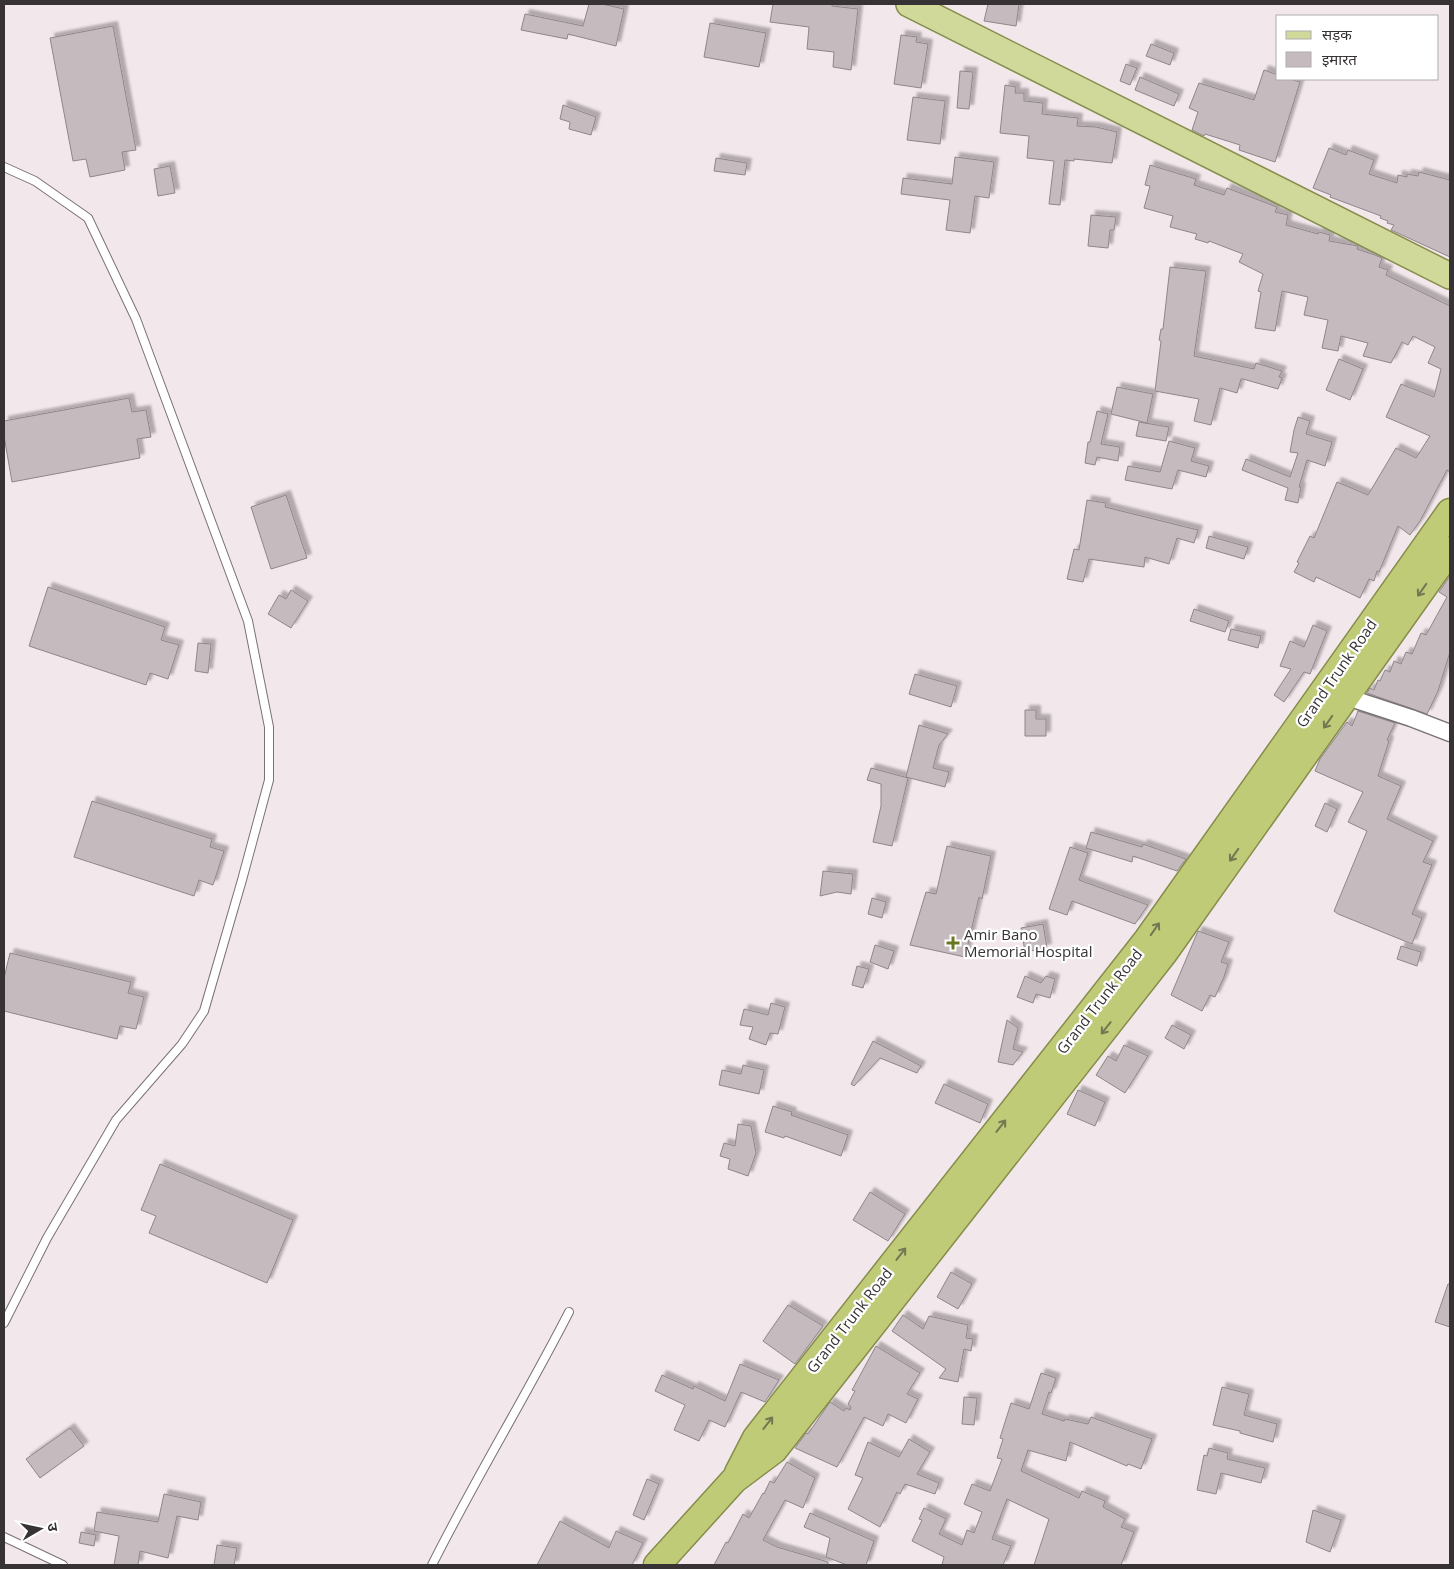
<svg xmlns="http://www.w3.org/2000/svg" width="1454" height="1569" font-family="'Open Sans','Noto Sans Devanagari',sans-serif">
	<defs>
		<filter id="shadow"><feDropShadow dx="4.5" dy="-4.5" stdDeviation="1" flood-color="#0004"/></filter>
	</defs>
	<rect width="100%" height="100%" fill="#f2e7eb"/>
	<!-- building -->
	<path fill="#c5bbbf" stroke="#90868a" filter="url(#shadow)" d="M589 4H602L624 9 616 46 568 34 567 39 521 30 525 14 583 26Z
		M773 4H832V6L858 9 851 70 833 67 834 52 807 49 809 27 770 22Z
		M988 4H1019L1016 26 984 21Z
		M710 23 766 33 759 67 704 57Z
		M113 26 136 150 122 152 125 170 90 177 86 159 73 161 50 38Z
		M901 35 917 37 916 42 928 44 921 88 894 84Z
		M1151 44 1174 53 1170 65 1146 56Z
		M1126 64 1137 68 1130 85 1120 81Z
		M1264 70 1278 75V79H1290L1300 82 1275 162 1239 150 1240 145 1205 134 1204 136 1192 130 1198 112 1189 108 1199 83 1254 100Z
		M960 71 973 72 969 109 957 108Z
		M1140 77 1179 94 1174 106 1135 90Z
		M1005 85 1016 87 1015 93H1024V101L1043 103 1042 114 1078 118 1077 126 1096 127 1117 132 1112 163 1074 159V161L1065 160 1060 205 1049 204 1054 161 1027 158 1029 136 1000 133Z
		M913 97 945 101 940 144 907 140Z
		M563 105 596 117 591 135 569 129 570 122 560 119Z
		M1329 148 1346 155 1348 150 1374 160 1369 174 1397 183 1398 175 1407 177V174L1418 176 1419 172 1450 180V257L1391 230 1394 225 1387 223 1388 221 1380 218 1381 216 1330 197 1331 195 1313 188Z
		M955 157 994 162 989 198 975 196 970 233 946 230 950 200 901 194 903 178 952 184Z
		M716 158 747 163 745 175 714 171Z
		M1150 165 1196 179 1194 185 1224 195 1227 188 1277 207 1275 212 1288 215 1286 225 1318 234 1319 232 1330 235 1329 241 1358 246 1357 249 1375 255 1382 258 1379 267 1388 270 1386 275 1450 306V472L1447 470 1420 521 1410 535 1398 526 1379 572 1377 571 1374 581 1369 579 1360 598 1316 577 1314 582 1294 572 1299 563 1297 562 1310 536 1314 538 1337 482 1368 495 1396 448 1416 458 1430 436 1386 417 1401 384 1434 397 1441 369 1428 363 1435 347 1413 336 1408 345 1402 342 1391 363 1363 356 1368 343 1341 336 1338 351 1322 348 1328 320 1304 315 1308 297 1282 291 1275 331 1255 328 1261 292 1258 291 1263 274 1239 262 1243 254 1209 241 1208 243 1195 239 1197 234 1170 227 1173 216 1144 208 1150 186 1145 185Z
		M170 166 175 193 158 196 154 169Z
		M1091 215 1116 217 1114 230H1110L1108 248 1088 246Z
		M1170 267 1206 271 1194 356 1254 369 1256 363 1282 371 1279 377 1282 378 1278 389 1243 379H1241L1237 393 1220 388 1211 425 1194 421 1199 399 1155 391 1161 341 1159 340 1161 329H1163Z
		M1339 359 1363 369 1350 400 1326 390Z
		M1117 387 1153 394 1147 423 1111 414Z
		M129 398 132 412 146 410 151 437 137 439 140 458 12 482 4 436V421Z
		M1097 411 1108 414 1101 444 1120 447 1118 461 1097 457 1095 465 1085 463 1088 442H1090Z
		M1298 417 1310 421 1306 434 1332 442 1325 466 1307 460 1299 487H1301L1298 503 1285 500 1288 488 1242 470 1246 459 1290 477 1298 453 1290 452 1294 430Z
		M1139 422 1169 427 1166 441 1136 436Z
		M1169 441 1195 448 1191 461 1209 466 1206 477 1178 470 1172 489 1125 480 1128 466 1160 472Z
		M286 495 307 558 271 569 251 507Z
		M1087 500 1106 503 1105 507 1198 530 1194 543 1177 538 1169 564 1145 557 1144 567 1089 559 1083 582 1067 579 1074 549 1079 550Z
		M1209 536 1248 547 1244 559 1206 548Z
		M1450 576V652L1438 691 1427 714 1367 693 1370 688 1374 690 1378 680 1380 681 1385 670 1390 672 1394 661 1401 664 1406 652 1412 654 1421 633 1426 635 1447 597 1439 592Z
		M48 587 165 627 161 640 179 645 168 679 150 673 146 685 29 646Z
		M291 590 308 601 291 628 268 614 279 595 286 599Z
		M1194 609 1229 621 1225 632 1190 621Z
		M1313 625 1327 631 1310 674 1304 672 1284 702 1274 695 1291 669 1280 666 1290 641 1304 647Z
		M1231 629 1261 636 1258 648 1228 640Z
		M198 643 211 644 208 673 195 671Z
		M915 674 957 686 951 707 909 694Z
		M1025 710H1036V719H1046V736H1025Z
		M1358 711 1395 723 1387 740 1389 741 1378 776 1401 786 1387 819 1433 841 1423 862 1432 865 1412 914 1422 918 1412 944 1338 914 1334 911 1367 831 1348 822 1363 792 1315 771 1320 759 1347 722 1352 726Z
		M919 725 948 734 939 745 933 768 949 772 945 787 906 777Z
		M871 768 908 778 892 846 873 842 881 806V784L867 780Z
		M92 801 212 839 210 847 224 851 213 885 199 880 194 896 74 857Z
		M1325 803 1337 809 1327 832 1315 826Z
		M1091 832 1142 847 1143 844 1186 859 1177 871 1133 856 1132 862 1086 848Z
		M947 846 991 856 982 899 979 897 965 957 910 945 926 892 936 894Z
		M1070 847 1088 853 1079 880 1148 905 1135 924 1072 901 1067 915 1049 909Z
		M823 871 853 874 851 894 837 892 820 896Z
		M872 898 886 902 882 918 868 914Z
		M1043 924 1047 948 1025 952 1021 928Z
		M1198 931 1229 942 1221 962 1228 964 1224 977 1215 997 1210 995 1202 1011 1171 995Z
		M875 945 894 951 888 969 870 962Z
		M1401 946 1421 952 1417 966 1397 959Z
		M10 953 131 982 128 993 144 997 136 1029 120 1026 117 1039 4 1011V978Z
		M857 966 869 969 863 988 852 985Z
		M1025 976 1041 983 1046 976 1055 979 1050 998 1036 994 1033 1003 1017 997Z
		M771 1003 785 1007 778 1034 770 1033 766 1045 749 1039 753 1027 740 1025 744 1009 768 1015Z
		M1007 1020 1018 1028 1013 1049 1023 1052 1013 1065 998 1062Z
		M1172 1025 1191 1035 1184 1049 1165 1038Z
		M873 1041 921 1066 917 1073 880 1058 854 1086 851 1084Z
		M1124 1045 1148 1056 1125 1093 1096 1075 1108 1056 1116 1061Z
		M743 1065 764 1070 759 1094 719 1085 722 1070 741 1074Z
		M944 1084 988 1104 980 1123 935 1103Z
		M1078 1090 1105 1102 1095 1126 1067 1114Z
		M773 1106 792 1112 791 1115 848 1135 841 1156 785 1136 784 1138 765 1132Z
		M738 1124 751 1126 756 1153 748 1176 728 1169 730 1159 720 1156 724 1143 735 1146Z
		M160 1164 293 1220 267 1283 149 1233 156 1216 141 1210Z
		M870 1192 905 1214 888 1241 853 1220Z
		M951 1272 972 1284 958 1309 937 1297Z
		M1448 1284H1450V1327L1435 1322Z
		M788 1305 823 1326 795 1364 763 1341Z
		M903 1315 923 1329 929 1316 968 1325 966 1338 973 1339 971 1351 964 1349 958 1382 939 1378 946 1369 892 1331Z
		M876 1346 920 1373 907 1394 918 1399 906 1423 888 1414 883 1426 864 1417 837 1467 795 1448 806 1433 808 1434 830 1402 844 1411 846 1408 850 1410 851 1407 848 1404 855 1391 852 1390Z
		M740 1364 779 1380 765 1402 741 1392 725 1427 709 1420 699 1441 674 1430 685 1405 655 1391 662 1375 693 1389 694 1386 725 1401Z
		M1041 1373 1056 1378 1051 1393 1049 1392 1042 1414 1064 1421 1065 1419 1088 1424 1091 1417 1152 1439 1141 1469 1128 1464 1127 1466 1070 1442 1066 1461 1028 1450 1021 1471 1079 1498 1082 1491 1105 1501 1103 1507 1125 1519 1121 1527 1134 1532 1121 1565H1034L1049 1519 1007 1499 992 1539 1011 1546 1003 1565H942L944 1557 912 1541 922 1520 919 1519 924 1508 946 1519 939 1534 962 1545 967 1530 974 1533 982 1512 964 1504 972 1484 990 1491 1002 1459 997 1458 1003 1439 1000 1438 1011 1403 1029 1409Z
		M1222 1387 1249 1394 1244 1415 1277 1424 1273 1442 1240 1433V1431L1213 1425Z
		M964 1397 977 1398 974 1425 962 1424Z
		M70 1428 84 1446 40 1478 26 1459Z
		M909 1439 930 1452 917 1474 939 1483 935 1494 905 1484 900 1494 897 1492 880 1527 848 1509 863 1478 855 1475 868 1442 899 1457Z
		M1209 1448 1228 1453 1227 1459 1265 1468 1261 1483 1221 1473 1216 1494 1197 1490 1204 1455 1207 1456Z
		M787 1462 815 1478 803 1508 785 1500 763 1540 777 1547 828 1562V1565H714L726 1542 728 1543 743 1514 749 1518 763 1493 764 1494 770 1481 774 1483Z
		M647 1479 659 1484 644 1520 633 1515Z
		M164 1494 201 1502 198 1520 177 1516 168 1558 140 1551 138 1565H114L119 1536 94 1531 97 1512 158 1522Z
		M1313 1510 1341 1520 1330 1552 1306 1542Z
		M810 1513 874 1541 866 1565H847L826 1557 830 1538 804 1527Z
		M560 1521 609 1548 616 1531 643 1543 632 1565H537Z
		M81 1532 96 1535 94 1546 79 1543Z
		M217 1545 237 1548 234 1565H214Z"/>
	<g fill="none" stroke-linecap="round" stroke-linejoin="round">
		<!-- service casing -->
		<g stroke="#7a7174" stroke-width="10">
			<path id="service" d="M4 167 35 181 88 218 136 319 248 621 269 727V780L242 880 204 1011 182 1044 116 1120 47 1238 4 1323
				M4 1537 63 1565
				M432 1565C475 1479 525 1398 569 1312"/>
		</g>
		<!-- minor casing -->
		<g stroke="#7a7174" stroke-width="19">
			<path id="minor" d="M1342 688 1359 701 1411 718 1450 733"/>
		</g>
		<!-- primary casing -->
		<g stroke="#868d4a" stroke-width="28">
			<path id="primary" d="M909 4 1450 276"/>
		</g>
		<!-- trunk casing -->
		<g stroke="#868d4a" stroke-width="29">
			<path id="trunk" d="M738 1473 756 1438 1147 940 1450 512
				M657 1565 734 1480 774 1450 1164 953 1450 550"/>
		</g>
		<!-- service -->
		<use href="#service" stroke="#fff" stroke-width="8"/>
		<!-- minor -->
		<use href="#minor" stroke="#fff" stroke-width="16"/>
		<!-- primary -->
		<use href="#primary" stroke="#d0d89a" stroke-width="25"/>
		<!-- trunk -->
		<use href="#trunk" stroke="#c0cb78" stroke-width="26"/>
	</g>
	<!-- one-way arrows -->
	<defs><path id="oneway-shaft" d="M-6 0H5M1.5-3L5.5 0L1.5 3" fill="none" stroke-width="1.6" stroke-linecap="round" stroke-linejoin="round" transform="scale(1.25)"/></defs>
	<g stroke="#757753">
		<use href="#oneway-shaft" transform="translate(1422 590) rotate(125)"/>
		<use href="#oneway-shaft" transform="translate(1328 722) rotate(125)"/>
		<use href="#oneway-shaft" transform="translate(1234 855) rotate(125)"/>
		<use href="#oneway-shaft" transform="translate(1155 929) rotate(-55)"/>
		<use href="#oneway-shaft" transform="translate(1106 1028) rotate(128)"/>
		<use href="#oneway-shaft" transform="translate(1001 1126) rotate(-52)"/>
		<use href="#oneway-shaft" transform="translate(901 1254) rotate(-52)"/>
		<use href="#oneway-shaft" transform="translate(768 1423) rotate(-52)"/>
	</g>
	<!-- markers -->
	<path fill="#6b7621" stroke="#fff" stroke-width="2" d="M950.5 935.5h5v5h5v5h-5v5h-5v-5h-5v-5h5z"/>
	<g text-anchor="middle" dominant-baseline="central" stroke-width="4.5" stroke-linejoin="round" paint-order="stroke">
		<!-- street labels -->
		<g font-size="15" fill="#373334" stroke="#fff">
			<text transform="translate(1336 673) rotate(-55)">Grand Trunk Road</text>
			<text transform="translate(1099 1001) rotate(-52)">Grand Trunk Road</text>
			<text transform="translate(849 1320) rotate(-52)">Grand Trunk Road</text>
		</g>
		<!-- poi labels -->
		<g font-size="15" fill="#373334" stroke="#fff" text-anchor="start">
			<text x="964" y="934">Amir Bano<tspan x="964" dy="17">Memorial Hospital</tspan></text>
		</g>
	</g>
	<!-- border -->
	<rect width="1454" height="1569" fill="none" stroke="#373334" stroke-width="10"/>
	<!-- legend -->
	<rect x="1276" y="15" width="162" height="65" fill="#ffffff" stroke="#afadae"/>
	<rect x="1286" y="31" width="25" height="8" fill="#d0d89a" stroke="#afadae"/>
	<text x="1322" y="40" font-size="15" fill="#373334">सड़क</text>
	<rect x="1286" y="52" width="25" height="15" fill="#c5bbbf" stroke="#afadae"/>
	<text x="1322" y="65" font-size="15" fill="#373334">इमारत</text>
	<!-- north arrow -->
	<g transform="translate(40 1529) rotate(81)" stroke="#ffffff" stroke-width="4" paint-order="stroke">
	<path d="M0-4L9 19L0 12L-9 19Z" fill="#373334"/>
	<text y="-8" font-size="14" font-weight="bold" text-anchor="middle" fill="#373334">उ</text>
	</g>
</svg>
